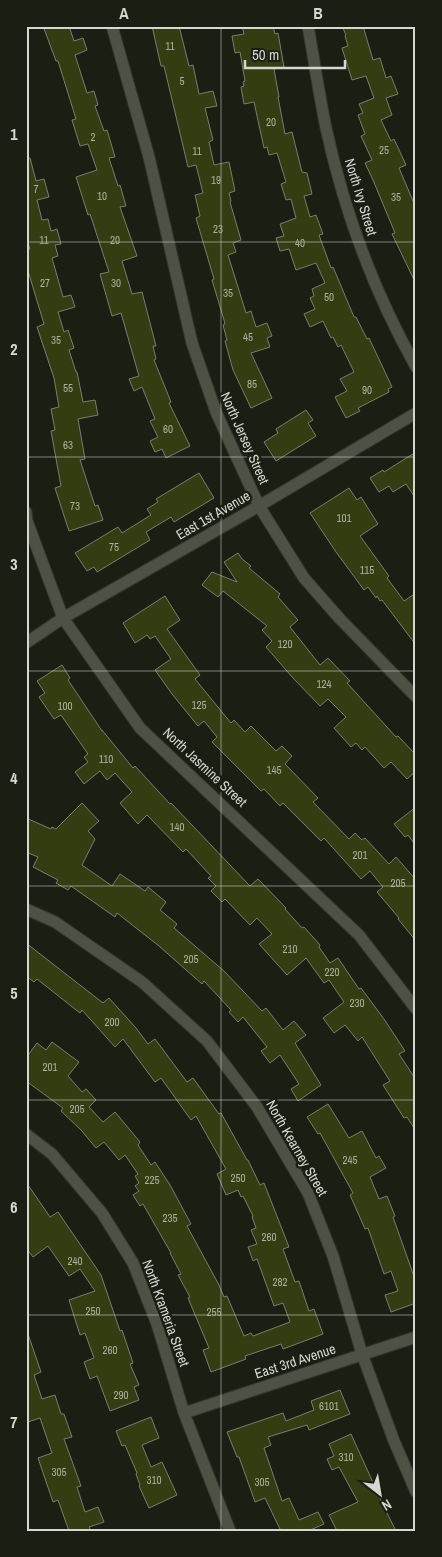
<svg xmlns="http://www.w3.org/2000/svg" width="442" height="1557" font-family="'Archivo Narrow',sans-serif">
	<rect width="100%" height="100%" fill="#1b1e13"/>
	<!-- building -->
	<path fill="#343d12" stroke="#7a7d70" d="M43 26H69L74 41 83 38 87 50 75 55 87 93 94 91 98 105 95 106 104 131 107 130 115 157 109 158 118 186 120 185 126 206 120 207 137 256 122 261 132 294 142 292 156 346H153L156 359 154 360 171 402 169 403 190 446 166 458 162 449 155 452 150 441 158 437 150 421 155 419 142 387 134 391 129 379 139 376 121 313 112 316 100 274 109 272 90 214 88 215 76 177 97 170 88 144 80 146 72 120 76 119 58 61H56Z
		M152 26H179L189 66 193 65 199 94 213 91 217 106 205 108 213 140 209 142 214 165 229 162 235 191 229 193 231 201 230 202 241 240 233 243 236 252 228 255 246 313 251 311 256 327 267 323 272 336 267 338 270 347 251 353 272 398 251 408 233 370 225 341 227 340 223 325 225 324 224 320 212 280 214 279 196 218 200 216 195 195 203 193 196 165 188 167 164 66H161Z
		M242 26H273L275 34 278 33 284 67 274 69 279 97H278L285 134 292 132 302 172 307 173 312 194 304 196 310 217 316 215 323 234 319 235 331 268 333 267 354 317H356L367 339 369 338 392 387 388 389 389 392 358 408 360 411 346 418 335 397 347 391 340 379 354 372 341 345 338 347 333 337 331 338 323 321 310 327 304 314 315 309 310 298 314 296 312 289 325 283 316 263 296 270 289 249 280 251 276 238 284 236 280 224 296 218 291 199 286 200 281 184 286 182 277 153 269 155 267 147 264 148 254 102 244 104 241 87 244 86 243 82 245 81 240 52 235 53 232 36 244 34Z
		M342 26H363L373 60 380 58 386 78 391 76 398 94 386 98 392 115 381 120 391 141 394 139 406 165 399 168 416 208V284L392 234 395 233 373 180 365 163 372 160 361 136 365 134 358 115 363 113 359 104 374 98 366 76 352 80 342 48 348 46 345 36 346 35Z
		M30 158 36 181 44 179 49 197 37 200 42 220 48 219 51 231 57 229 61 244 55 245 58 256 52 258 63 297 71 295 75 307 58 312 64 332 68 330 74 348 69 350 76 372H77L83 402 95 400 98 415 78 419 85 459 80 460 95 506 98 505 103 520 69 531 55 488 61 486 51 431 55 430 51 409 59 407 54 378 37 327 44 324 26 264V250L30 249 26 236V159Z
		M306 410 313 420 308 423 316 436 276 461 264 442 278 433 276 429Z
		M416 452V499L406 484 393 492 389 486 379 492 370 478 383 470 384 472Z
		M199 473 214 498 174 522 171 517 146 532 150 540 97 572 94 567 87 571 75 553 118 527 122 533 151 515 147 509 158 502 156 499Z
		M349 488 357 500 361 497 378 524 360 536 389 576 387 578 404 601 416 593V645L382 600 380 601 377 596 376 598 368 587 364 590 336 552 310 513Z
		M238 553 242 559 251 566 249 568 280 594 278 597 298 620 290 627 320 665 328 658 350 681 347 683 396 737 398 736 416 755V771L407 779 391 762 384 768 365 747 362 750 356 743 351 747 334 728 346 717 328 699 320 706 293 678 266 647 272 641 262 630 267 626 223 591 218 597 202 585 212 572 237 582 224 562Z
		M165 596 180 620 167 629 200 675 195 679 231 723 234 720 245 732 251 726 276 751 282 746 292 756 285 764 318 798 313 802 349 839 355 833 362 840 365 838 389 864 396 857 416 880V941L398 919 399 918 377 892 383 887 370 871 361 879 324 838 321 841 283 803 280 806 264 789 261 791 212 742 217 737 204 721 198 726 172 694 155 670 171 659 155 636 150 639 147 635 135 643 123 623Z
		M62 665 70 678 68 680 102 731V730L133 768 135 766 170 804 171 803 250 886 258 879 286 908 285 909 302 928 304 927 320 945 319 947 330 963 338 958 359 989 361 988 384 1019 405 1051 399 1054 416 1080V1131L407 1117 404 1118 383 1085 390 1081 362 1037 358 1041 345 1025 334 1033 323 1018 344 1002 329 980 324 983 306 958 287 975 259 944 272 934 257 918 250 925 225 899 222 902 211 891 216 886 208 878 211 876 186 849 183 852 147 815 138 824 120 803 132 792 115 773 107 780 100 771 84 784 75 772 88 762 84 757 88 754 61 715 54 719 39 697 45 693 37 681Z
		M82 803 99 821 88 831 95 839 82 865 112 886 120 874 145 891 148 887 166 902 160 910 177 924 174 928 224 971 262 1011 266 1008 283 1030 294 1021 306 1035 295 1043 321 1085 298 1101 291 1089 299 1084 280 1055 270 1063 261 1051 267 1047 243 1017 238 1022 229 1012 231 1010 204 981 202 984 159 946 117 913 115 917 71 886 68 890 56 883 58 880 33 867 38 857 26 852V818L51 829 52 827 56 829Z
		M416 807V846L408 835 405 837 394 824Z
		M26 943 103 1003 109 998 136 1028 148 1044 155 1039 187 1082 193 1078 219 1114 221 1113 247 1160H248L260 1185 264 1183 289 1247 283 1249 295 1282 299 1281 309 1311 314 1309 323 1334 283 1349 281 1344 245 1356 246 1359 211 1372 203 1350 209 1348 188 1298 190 1297 178 1275 181 1274 170 1253H171L143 1204 140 1206 133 1195 139 1191 135 1186 139 1183 135 1176 138 1174 125 1155 119 1160 104 1142 96 1148 81 1130 61 1111 63 1108 26 1081V1058L37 1043 46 1050 52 1042 79 1062 68 1076 82 1092 86 1089 96 1100 89 1107 103 1122 115 1112 140 1142 138 1145 151 1165 155 1162 170 1185 191 1224 187 1226 219 1285 224 1297 227 1296 244 1336 251 1333 253 1336 290 1322 283 1303 274 1306 257 1259 253 1261 248 1247 257 1244 251 1230 256 1228 252 1217 253 1216 243 1196 241 1197 238 1190 226 1195 217 1174 226 1169 196 1116 191 1120 161 1078 155 1082 123 1039 115 1047 82 1010 80 1013 37 979 34 982 26 976Z
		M328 1104 349 1138 362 1131 376 1158 379 1156 386 1168 370 1177 379 1199 387 1196 395 1216 393 1217 416 1282V1303L391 1312 385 1295 398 1291 391 1271 384 1274 368 1228 365 1229 350 1195 353 1193 320 1133 318 1134 307 1117Z
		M26 1182 50 1217 58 1212 101 1275 120 1331 122 1330 133 1363 130 1364 139 1385 134 1387 139 1400 110 1411 97 1376 90 1379 84 1362 94 1358 85 1333 80 1335 69 1300 95 1291 80 1269 69 1276 48 1246 33 1257 26 1248Z
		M26 1334H28L41 1372 34 1375 42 1399 55 1395 61 1414H64L72 1437 64 1439 81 1486 77 1487 85 1512 98 1507 104 1522 89 1527 91 1531H69L58 1500 53 1502 38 1458 52 1453 40 1418 28 1422 26 1415Z
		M340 1390 350 1414 309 1430 307 1425 268 1437 271 1445 264 1448 282 1501 289 1498 299 1520 318 1512 324 1524 308 1531H276L280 1529 265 1498 255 1502 239 1457H237L227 1432 283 1413 286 1421 314 1410 311 1401Z
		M151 1417 159 1438 142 1445 151 1467 162 1462 177 1495 149 1508 139 1486 140 1485 136 1474 137 1473 125 1445 122 1446 116 1431Z
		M351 1434 386 1511 396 1531H337L329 1515 358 1502 339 1467 332 1470 327 1459 334 1456 329 1444Z"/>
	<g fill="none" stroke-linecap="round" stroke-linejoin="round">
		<!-- minor casing -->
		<g stroke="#34362f" stroke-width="13">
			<path id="minor" d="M112 26 149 157 192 343 216 412 259 506 304 578 340 619 416 697
				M308 26C314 60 319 94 326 128 344 211 374 292 416 367
				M26 512 27 521 63 618 140 728 359 935 416 1009
				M26 643 63 618 259 506 416 413
				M26 909 55 922 142 982 207 1041 257 1107 308 1193 333 1256 362 1354 394 1441 416 1492
				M26 1134 52 1154 102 1213 133 1263 157 1324 184 1413 230 1531
				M184 1413 416 1337"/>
		</g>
		<!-- minor -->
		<use href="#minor" stroke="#4e5245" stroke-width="11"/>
	</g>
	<!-- grid -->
	<path fill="none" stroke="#d5d7d0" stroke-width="1" stroke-opacity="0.55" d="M221 26V1531M26 242H416M26 457H416M26 671H416M26 886H416M26 1100H416M26 1315H416"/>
	<g text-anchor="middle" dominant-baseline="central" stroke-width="5" stroke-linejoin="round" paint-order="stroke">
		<!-- number labels -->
		<g font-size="11" fill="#adb0a0">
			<text x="170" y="46">11</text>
			<text x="182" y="81">5</text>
			<text x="271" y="122">20</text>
			<text x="93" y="137">2</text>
			<text x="384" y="150">25</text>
			<text x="197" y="151">11</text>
			<text x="216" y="180">19</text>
			<text x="36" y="189">7</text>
			<text x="102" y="196">10</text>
			<text x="396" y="197">35</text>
			<text x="218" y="229">23</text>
			<text x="44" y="240">11</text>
			<text x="115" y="240">20</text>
			<text x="300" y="243">40</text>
			<text x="45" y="283">27</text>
			<text x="116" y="283">30</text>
			<text x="228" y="293">35</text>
			<text x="329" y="297">50</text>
			<text x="248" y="337">45</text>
			<text x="56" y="340">35</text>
			<text x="252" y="384">85</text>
			<text x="68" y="388">55</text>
			<text x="367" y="390">90</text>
			<text x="168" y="429">60</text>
			<text x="68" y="445">63</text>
			<text x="75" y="506">73</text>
			<text x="344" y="518">101</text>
			<text x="114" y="547">75</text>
			<text x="367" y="570">115</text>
			<text x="285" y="644">120</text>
			<text x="324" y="684">124</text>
			<text x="199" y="705">125</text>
			<text x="65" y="706">100</text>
			<text x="106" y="759">110</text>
			<text x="274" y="770">145</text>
			<text x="177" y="827">140</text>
			<text x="360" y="855">201</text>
			<text x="398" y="883">205</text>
			<text x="290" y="949">210</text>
			<text x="191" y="959">205</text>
			<text x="332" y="972">220</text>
			<text x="357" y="1003">230</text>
			<text x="112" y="1022">200</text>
			<text x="50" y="1067">201</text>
			<text x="77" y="1109">205</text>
			<text x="350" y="1160">245</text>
			<text x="238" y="1178">250</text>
			<text x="152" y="1180">225</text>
			<text x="170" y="1218">235</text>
			<text x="269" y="1237">260</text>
			<text x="75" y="1261">240</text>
			<text x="280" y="1282">282</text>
			<text x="93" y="1311">250</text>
			<text x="214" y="1312">255</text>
			<text x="110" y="1350">260</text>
			<text x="121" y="1395">290</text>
			<text x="329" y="1406">6101</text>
			<text x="346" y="1457">310</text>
			<text x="59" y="1472">305</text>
			<text x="154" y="1480">310</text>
			<text x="262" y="1482">305</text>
		</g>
		<!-- street labels -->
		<g font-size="14" fill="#d5d7d0" stroke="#1b1e13">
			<text transform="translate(361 197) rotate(73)">North Ivy Street</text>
			<text transform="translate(245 438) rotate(66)">North Jersey Street</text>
			<text transform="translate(213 515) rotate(-30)">East 1st Avenue</text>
			<text transform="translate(205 767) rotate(43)">North Jasmine Street</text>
			<text transform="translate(297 1148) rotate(60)">North Kearney Street</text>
			<text transform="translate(166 1313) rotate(70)">North Krameria Street</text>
			<text transform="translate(295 1361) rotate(-18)">East 3rd Avenue</text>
		</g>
	</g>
	<!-- border -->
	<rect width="442" height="1557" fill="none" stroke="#1b1e13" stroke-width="55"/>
	<!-- north arrow -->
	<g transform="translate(380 1494) rotate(149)" stroke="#1b1e13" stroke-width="4" paint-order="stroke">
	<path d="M0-4L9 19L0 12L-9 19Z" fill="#d5d7d0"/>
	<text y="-8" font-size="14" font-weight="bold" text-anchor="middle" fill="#d5d7d0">N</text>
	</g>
	<!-- scale -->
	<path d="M245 60v8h100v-8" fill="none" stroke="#d5d7d0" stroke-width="2.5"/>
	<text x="252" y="60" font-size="15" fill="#d5d7d0" stroke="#1b1e13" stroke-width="4" paint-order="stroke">50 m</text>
	<rect x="28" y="28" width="386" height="1502" fill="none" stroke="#d5d7d0" stroke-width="2"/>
	<g font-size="16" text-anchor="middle" font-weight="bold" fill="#d5d7d0">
		<text x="124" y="19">A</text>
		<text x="318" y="19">B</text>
		<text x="14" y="140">1</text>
		<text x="14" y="355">2</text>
		<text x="14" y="570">3</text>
		<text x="14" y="784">4</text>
		<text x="14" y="999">5</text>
		<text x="14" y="1213">6</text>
		<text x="14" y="1428">7</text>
	</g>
</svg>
